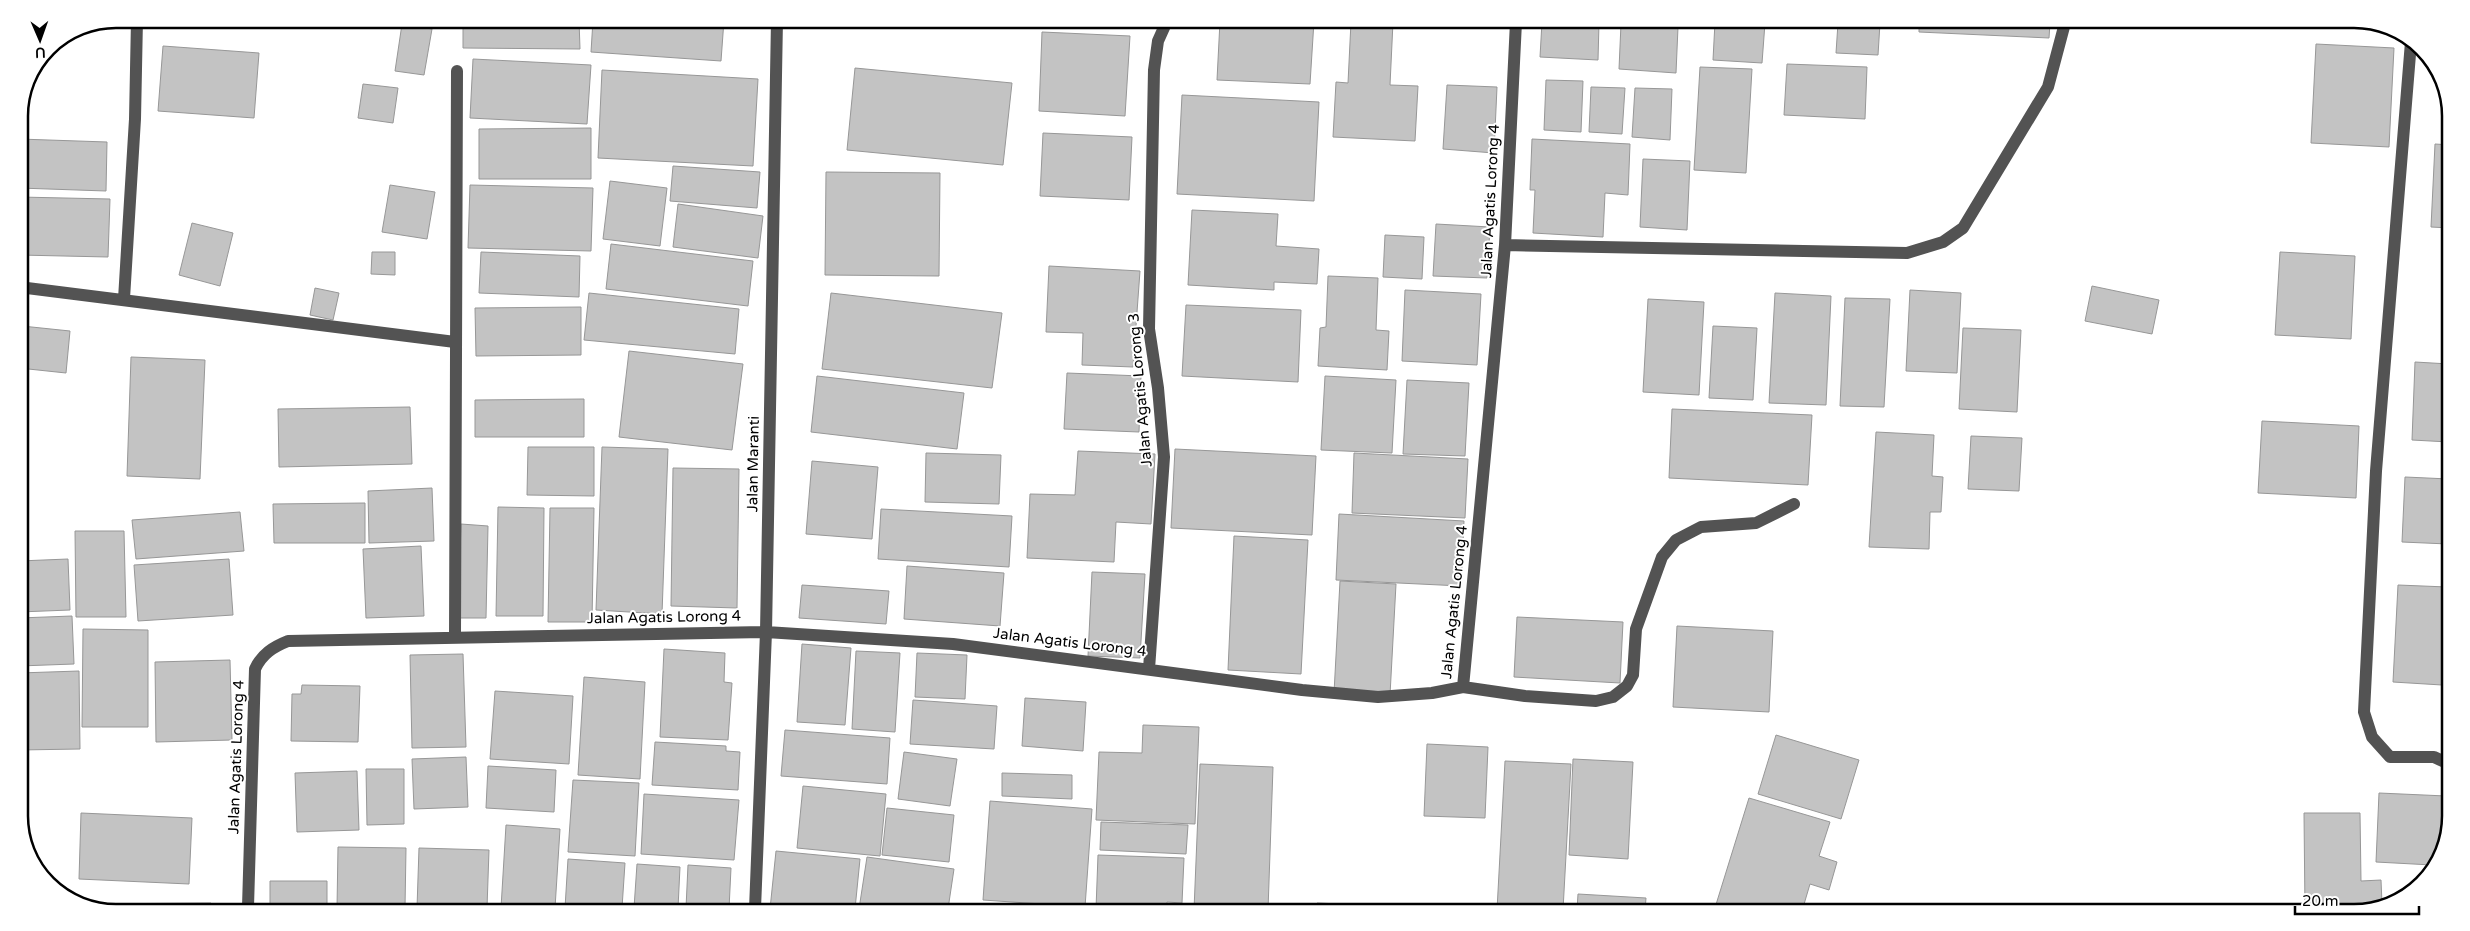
<svg xmlns="http://www.w3.org/2000/svg" width="2470" height="931" font-family="'Varela Round',sans-serif">
	<rect width="100%" height="100%" fill="#fff"/>
	<!-- building -->
	<path fill="#c3c3c3" stroke="#979797" d="M463 20H579L580 49 463 48Z
		M593 20H724L721 61 591 52Z
		M1220 21H1314L1310 84 1217 80Z
		M1351 22H1393L1390 85 1418 86 1415 141 1333 137 1336 82 1348 83Z
		M1542 22 1599 23 1598 60 1540 57Z
		M1715 22 1765 23 1762 63 1713 60Z
		M1838 23H1880L1878 55 1836 53Z
		M1919 23H2050L2049 38 1919 32Z
		M402 24 432 29 424 75 395 71Z
		M1621 24 1678 27 1676 73 1619 69Z
		M2325 24H2386L2394 30 2325 26Z
		M1042 32 1130 36 1125 116 1039 111Z
		M2316 44 2394 48 2389 147 2311 143Z
		M163 46 259 53 254 118 158 111Z
		M473 59 591 65 587 124 470 118Z
		M1787 64 1867 67 1865 119 1784 115Z
		M1700 67 1752 69 1746 173 1694 170Z
		M855 68 1012 83 1003 165 847 150Z
		M602 70 758 79 753 166 598 158Z
		M1546 80 1583 81 1581 132 1544 130Z
		M363 84 398 88 393 123 358 118Z
		M1447 85 1497 87 1494 153 1443 149Z
		M1591 87 1625 88 1622 134 1589 132Z
		M1635 88 1672 89 1670 140 1632 137Z
		M1182 95 1319 102 1314 201 1177 194Z
		M591 128V179H479V129Z
		M1043 133 1132 137 1129 200 1040 196Z
		M19 139 107 142 106 191 19 188Z
		M1532 139 1630 144 1628 195 1605 193 1603 237 1533 233 1535 190H1530Z
		M2435 144 2451 145 2450 228 2431 227Z
		M1643 159 1690 161 1687 230 1640 227Z
		M673 166 760 172 757 208 670 201Z
		M826 172 940 173 939 276 825 275Z
		M610 181 667 188 660 246 603 239Z
		M390 185 435 192 427 239 382 232Z
		M470 185 593 188 591 251 468 248Z
		M19 197 110 199 108 257 19 255Z
		M678 204 763 216 758 258 673 247Z
		M1192 210 1278 214 1276 246 1319 249 1317 284 1274 282V290L1188 285Z
		M192 223 233 233 220 286 179 275Z
		M1436 224 1490 227 1487 278 1433 276Z
		M1385 235 1424 237 1422 279 1383 277Z
		M611 244 753 261 748 306 606 289Z
		M372 252H395V275L371 274Z
		M481 252 580 256 579 297 479 293Z
		M2280 252 2355 256 2351 339 2275 335Z
		M1049 266 1140 271 1133 367 1082 365 1083 333 1046 332Z
		M1328 276 1378 278 1376 330 1389 331 1387 370 1318 366 1320 328 1326 327Z
		M2092 286 2159 300 2152 334 2085 321Z
		M315 288 339 293 333 320 310 315Z
		M1405 290 1481 294 1477 365 1402 361Z
		M1910 290 1961 293 1957 373 1906 371Z
		M589 293 739 309 735 354 584 340Z
		M831 293 1002 313 992 388 822 369Z
		M1775 293 1831 296 1826 405 1769 403Z
		M1845 298 1890 299 1884 407 1840 406Z
		M1648 299 1704 302 1699 395 1643 392Z
		M1186 305 1301 310 1298 382 1182 376Z
		M581 307V355L476 356 475 308Z
		M22 326 70 331 66 373 19 368Z
		M1713 326 1757 328 1753 400 1709 398Z
		M1963 328 2021 330 2017 412 1959 409Z
		M629 351 743 364 732 450 619 437Z
		M131 357 205 360 200 479 127 476Z
		M2415 362 2449 364V442L2412 440Z
		M1067 373 1141 376 1139 432 1064 429Z
		M817 376 964 393 957 449 811 432Z
		M1325 376 1396 380 1392 453 1321 450Z
		M1407 380 1469 383 1465 456 1403 454Z
		M584 399V437H475V400Z
		M410 407 412 464 279 467 278 409Z
		M1672 409 1812 415 1808 485 1669 478Z
		M2262 421 2359 426 2356 498 2258 493Z
		M1876 432 1934 435 1932 476 1943 477 1941 512H1930L1929 549 1869 547Z
		M1971 436 2022 438 2019 491 1968 489Z
		M528 447H594V496L527 495Z
		M602 447 668 449 662 614 596 610Z
		M1175 449 1316 456 1312 535 1171 528Z
		M1078 451 1155 454 1151 524 1116 522 1114 562 1027 558 1030 494 1075 495Z
		M926 453 1001 455 999 504 925 502Z
		M1354 453 1468 459 1465 518 1352 513Z
		M812 461 878 467 872 539 806 534Z
		M673 468 739 469 737 608 671 606Z
		M2405 477 2449 479 2448 544 2402 542Z
		M432 488 434 541 369 543 368 491Z
		M365 503V543H274L273 504Z
		M498 507 544 508 543 616H496Z
		M550 508H594L592 622H548Z
		M881 509 1012 516 1009 567 878 559Z
		M240 512 244 551 136 559 132 520Z
		M1339 514 1464 521 1461 586 1336 580Z
		M461 524 488 526 486 618H458Z
		M75 531H124L126 617H76Z
		M1234 536 1308 540 1301 674 1228 670Z
		M421 546 424 616 366 618 363 549Z
		M68 559 70 610 19 612V561Z
		M229 559 233 615 138 621 134 565Z
		M907 566 1004 573 1000 626 904 619Z
		M1092 572 1145 574 1140 658 1088 656Z
		M1340 581 1396 584 1390 695 1334 693Z
		M802 585 889 591 886 624 799 618Z
		M2398 585 2447 587 2442 685 2393 682Z
		M72 616 74 664 19 666V618Z
		M1517 617 1623 622 1620 683 1514 677Z
		M1677 626 1773 631 1769 712 1673 707Z
		M83 629 148 630V727H82Z
		M802 644 851 648 845 725 797 722Z
		M664 649 725 653 724 682 732 683 728 740 660 737Z
		M856 651 900 653 895 732 852 729Z
		M917 653 967 655 965 699 915 697Z
		M463 654 466 747 412 748 410 655Z
		M230 660 232 740 156 742 155 662Z
		M79 671 80 749 19 750V673Z
		M584 677 645 682 640 779 578 775Z
		M302 685 360 686 358 742 291 741 292 694H301Z
		M495 691 573 696 569 764 490 759Z
		M1025 698 1086 702 1083 751 1022 746Z
		M913 700 997 706 994 749 910 744Z
		M1143 725 1199 727 1195 824 1096 820 1099 752 1142 753Z
		M785 730 890 738 887 784 781 776Z
		M1776 735 1859 760 1841 819 1758 794Z
		M655 742 726 746V751L740 752 738 790 652 785Z
		M1427 744 1488 747 1485 818 1424 816Z
		M904 752 957 759 950 806 898 799Z
		M466 757 468 807 414 809 412 759Z
		M1573 759 1633 762 1628 859 1569 855Z
		M1505 761 1571 764 1563 910H1497Z
		M1200 764 1273 767 1268 910H1194Z
		M488 766 556 770 554 812 486 808Z
		M366 769H404V824L367 825Z
		M357 771 359 830 297 832 295 773Z
		M1002 773 1072 775V799L1002 796Z
		M573 780 639 783 635 856 568 852Z
		M803 786 886 794 880 856 797 848Z
		M2379 793 2446 796V847L2432 865 2376 862Z
		M644 794 739 800 734 860 641 854Z
		M1749 798 1830 822 1819 856 1837 862 1829 890 1810 884 1802 911H1714Z
		M990 801 1092 809 1085 907 983 900Z
		M887 808 954 815 949 862 882 855Z
		M81 813 192 818 189 884 79 879Z
		M2304 813H2360L2361 881 2381 880 2382 904 2355 912H2305Z
		M1101 822 1188 825 1186 854 1100 850Z
		M506 825 560 829 555 908H501Z
		M338 847 406 848 405 908H337Z
		M419 848 489 850 487 908H417Z
		M776 851 860 859 855 909H770Z
		M1098 855 1184 858 1182 903 1167 902 1166 910 1096 909Z
		M867 857 954 869 948 909H859Z
		M568 859 625 863 622 908H565Z
		M637 864 680 867 678 908H634Z
		M688 865 731 868 729 909 686 908Z
		M270 881H327V908L270 907Z
		M1578 894 1646 898 1645 911 1577 910Z
		M211 903V907H84L80 904Z
		M1317 903 1477 910H1317Z"/>
	<g fill="none" stroke-linecap="round" stroke-linejoin="round">
		<!-- minor -->
		<path stroke="#535353" stroke-width="12" d="M2411 42 2376 471 2364 712 2372 737 2390 757H2434L2447 763
			M1505 245 1907 253 1943 242 1963 228 2048 87 2065 23
			M19 287 455 342
			M124 299 135 119 137 19
			M455 637 457 71
			M1149 669 1164 457 1158 388 1149 329 1154 70 1158 41 1167 21
			M1463 687 1525 696 1596 701 1613 697 1627 686 1633 675 1636 629 1662 557 1676 540 1701 527 1756 523 1794 504
			M248 907 255 669C262 654 273 647 288 641L766 632 953 644 1302 690 1378 697 1432 693 1463 687 1505 245 1516 22
			M755 909 766 632 777 20"/>
	</g>
	<g text-anchor="middle" dominant-baseline="central" stroke-width="4" stroke-linejoin="round" paint-order="stroke">
		<!-- street labels -->
		<g font-size="15" fill="#000" stroke="#fff">
			<text transform="translate(1490 201) rotate(-87)">Jalan Agatis Lorong 4</text>
			<text transform="translate(1140 390) rotate(-95)">Jalan Agatis Lorong 3</text>
			<text transform="translate(753 464) rotate(-89)">Jalan Maranti</text>
			<text transform="translate(1454 602) rotate(-84)">Jalan Agatis Lorong 4</text>
			<text transform="translate(664 617) rotate(-1)">Jalan Agatis Lorong 4</text>
			<text transform="translate(1070 642) rotate(7)">Jalan Agatis Lorong 4</text>
			<text transform="translate(236 757) rotate(-88)">Jalan Agatis Lorong 4</text>
		</g>
	</g>
	<!-- crop -->
	<path d="M0 0H2470V931H0ZM116 28H2354A88 88 0 0 1 2442 116V816A88 88 0 0 1 2354 904H116A88 88 0 0 1 28 816V116A88 88 0 0 1 116 28Z" fill="#fff" fill-rule="evenodd"/>
	<path fill="none" stroke="#000" stroke-width="2.5" d="M116 28H2354A88 88 0 0 1 2442 116V816A88 88 0 0 1 2354 904H116A88 88 0 0 1 28 816V116A88 88 0 0 1 116 28Z"/>
	<!-- north arrow -->
	<g transform="translate(40 40) rotate(178)" stroke="#ffffff" stroke-width="4" paint-order="stroke">
	<path d="M0-4L9 19L0 12L-9 19Z" fill="#000000"/>
	<text y="-8" font-size="14" font-weight="bold" text-anchor="middle" fill="#000000">U</text>
	</g>
	<!-- scale -->
	<path d="M2295 906v8h124v-8" fill="none" stroke="#000000" stroke-width="2.5"/>
	<text x="2302" y="906" font-size="15" fill="#000000" stroke="#ffffff" stroke-width="4" paint-order="stroke">20 m</text>
</svg>
